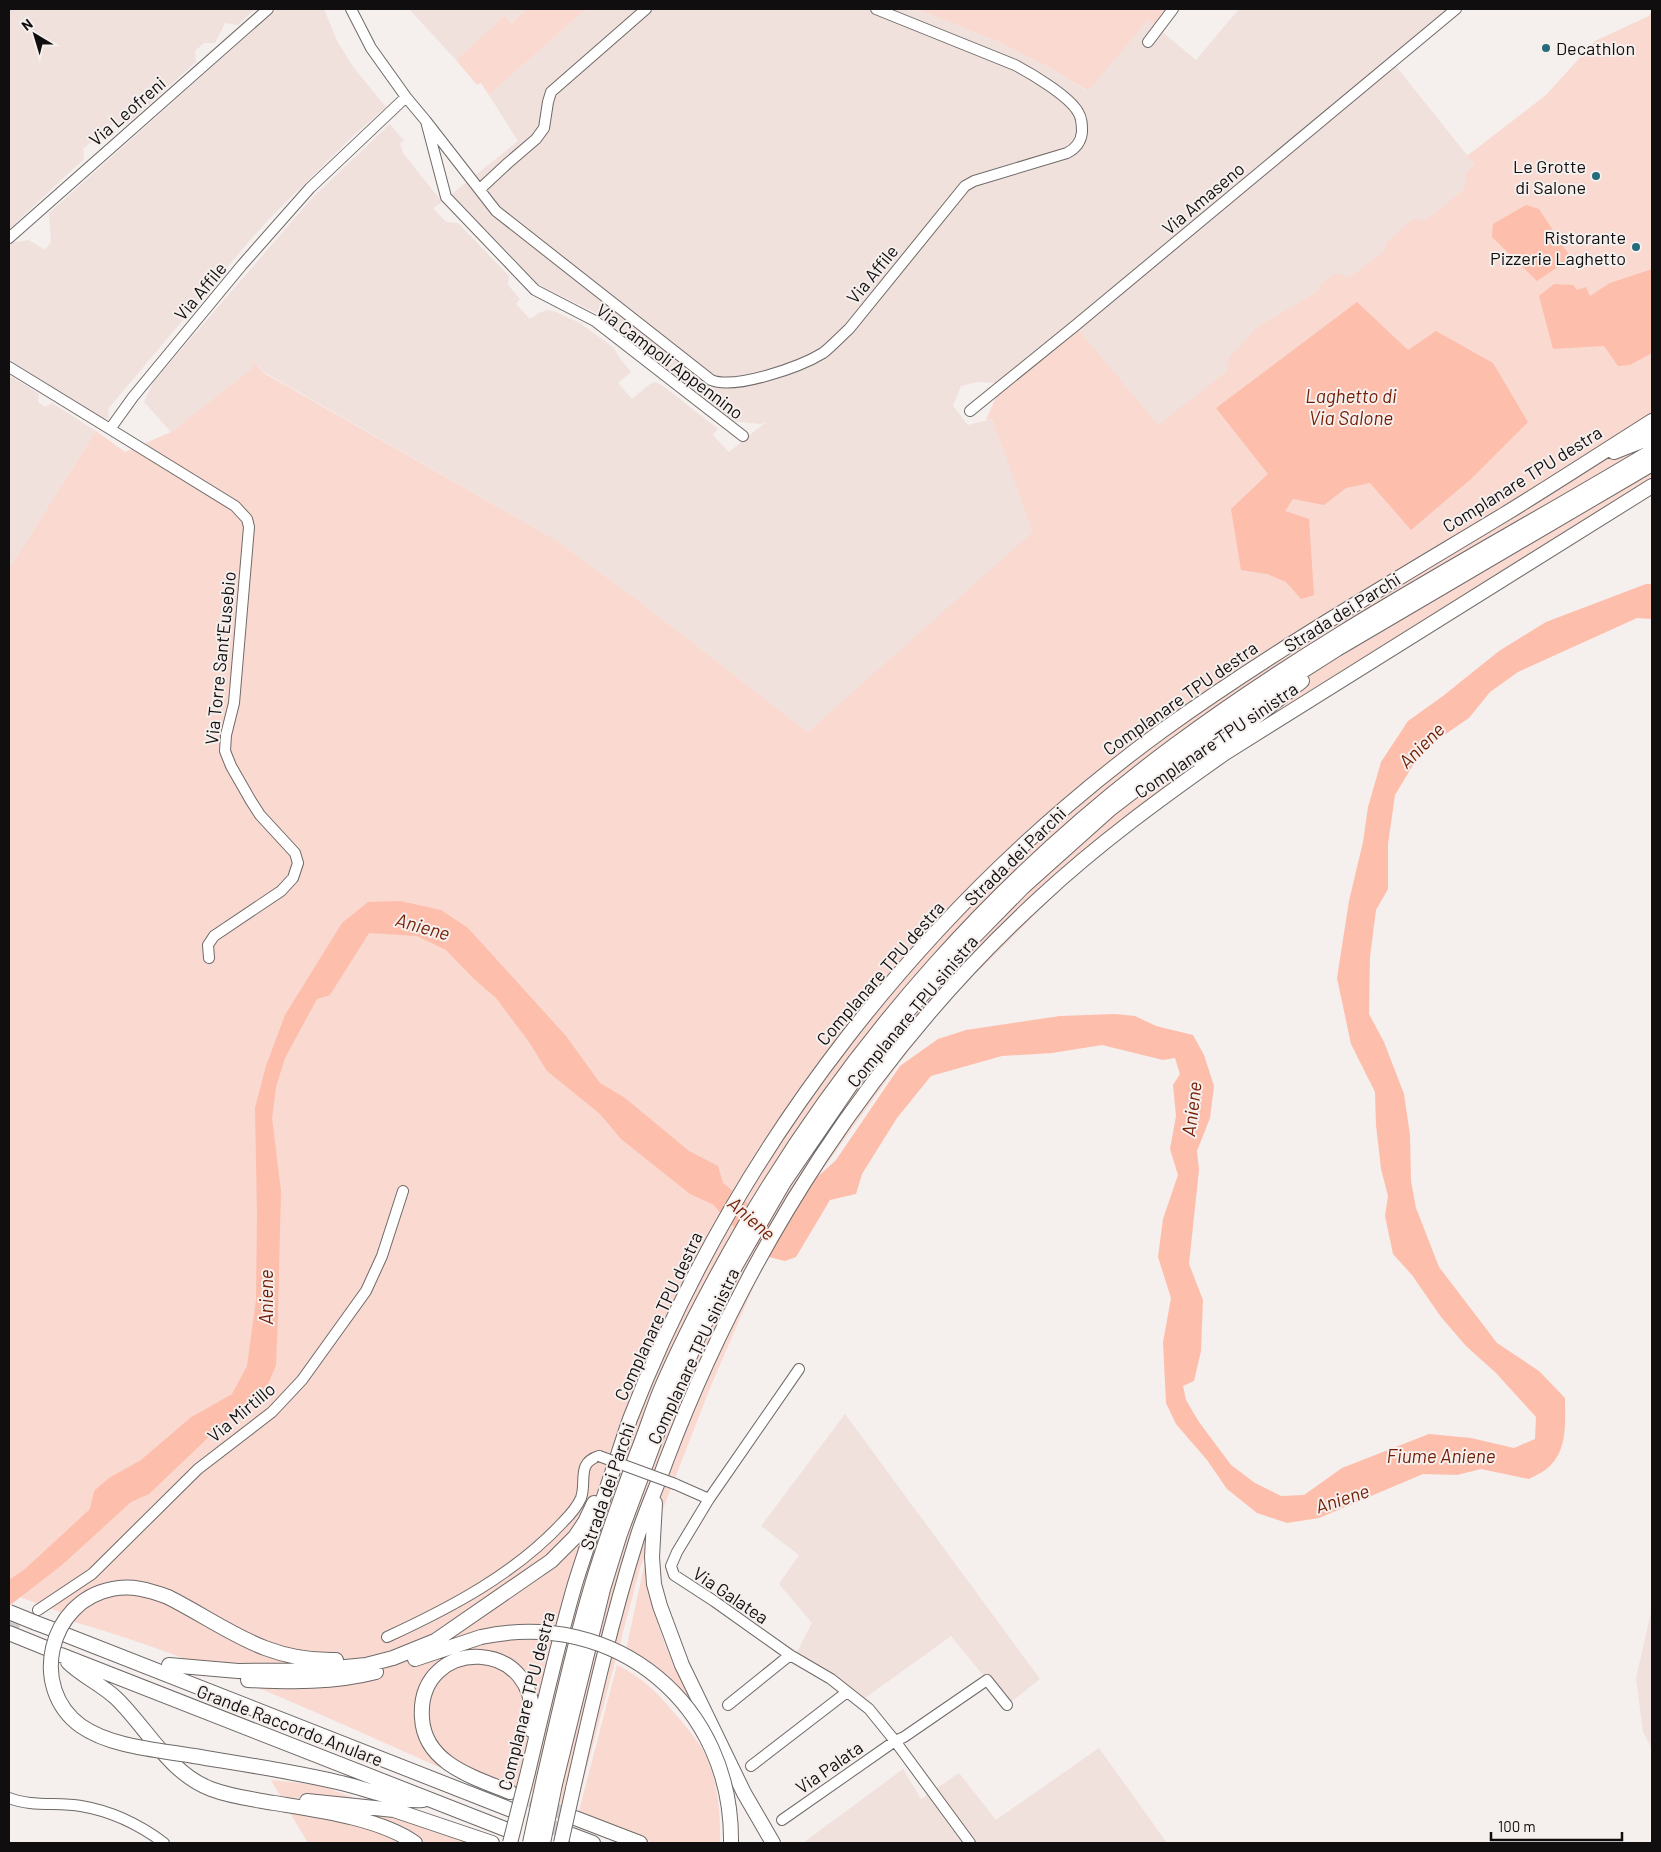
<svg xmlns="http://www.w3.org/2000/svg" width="1661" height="1852" font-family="Barlow,sans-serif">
	<rect width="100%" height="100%" fill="#f5efed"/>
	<!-- built -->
	<path fill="#f0e1dd" d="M9 9H255L238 25 225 23 215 43H204L195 51 196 62 126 125 113 124 83 149 84 159 9 229Z
		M277 9H324L337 41 354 68 386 107 355 134 272 216 251 239 108 409 109 418 103 419 9 359V243L29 240 45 250 51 241 49 213Z
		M409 9H527L510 23 504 16 456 60Z
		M586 9H917L1001 43 1050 68 1087 91 1148 20 1196 60 1239 9H1448L997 383 977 382 961 386 953 406 968 425 992 419 1010 468 1040 532 808 732 636 599 554 539 264 372 253 360 254 368 171 432 144 402 154 381 313 197 390 124 404 141 400 143 403 153 442 202 433 208 446 222 458 223 509 276 508 285 520 299 516 304 530 319 539 313 547 310 556 312 580 323 614 348 618 356 631 372 618 383 632 399 650 384 655 382 662 385 718 429 713 435 729 452 766 422 760 424 732 421 598 314 538 284 452 194 518 141 489 95Z
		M1395 65 1475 165 1466 172 1464 189 1426 220 1388 241 1382 253 1349 277 1322 283 1317 292 1258 326 1227 371 1158 426 1077 328Z
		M9 375 39 394 38 402 45 407 52 403 96 431 9 569Z
		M845 1414 1040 1679 1007 1705 951 1636 865 1698 796 1654 812 1623 779 1584 799 1555 761 1526Z
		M1652 1608V1749L1643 1732 1636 1678Z
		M1099 1748 1167 1843H803L903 1769 921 1799 959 1773 996 1820Z"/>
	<!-- green -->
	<path fill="#f9d9d0" d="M527 9H586L489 95 481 83 477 85 456 60 504 16 511 23Z
		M917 9H1173L1158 28 1148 20 1088 91 1050 68 1001 43Z
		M1652 11V492L1370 668 1201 778 1085 865 950 999 899 1063 790 1215 758 1276 710 1388 640 1568 576 1809 431 1754 441 1768C321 1715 201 1658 74 1622L76 1618 9 1593V569L96 431 125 452 171 432 253 368 252 359 264 373 554 539 636 599 808 732 1033 532 992 419 986 420 996 397 1077 328 1158 425 1227 371 1229 358 1258 326 1317 292 1322 283 1336 273 1349 277 1382 253 1388 241 1413 219 1426 220 1464 189 1466 172 1475 165 1467 156 1546 95 1595 41 1649 16Z
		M646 1557C648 1572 649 1588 652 1603 661 1642 679 1678 698 1713L626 1650Z
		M617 1665C638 1675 655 1690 670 1708 680 1719 690 1731 699 1744 717 1771 721 1811 720 1843H654L579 1811Z
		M271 1780 319 1785 365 1802 281 1797Z
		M331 1808 361 1810 409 1819 472 1843H427L420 1839Z
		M289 1811C328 1818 367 1826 403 1843H308Z"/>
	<!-- water -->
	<path fill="#febeac" d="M1526 205 1539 209 1571 258 1537 281 1492 237 1493 224Z
		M1652 269V353L1630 365 1618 366 1604 346 1553 349 1539 296 1554 284 1573 285 1577 290 1586 287 1590 296 1610 283Z
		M1357 302 1408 350 1436 331 1493 363 1528 422 1472 478 1411 530 1370 483 1346 488 1324 505 1293 499 1285 511 1309 519 1314 595 1301 599 1286 582 1267 574 1241 570 1231 509 1268 474 1216 408Z
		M1646 584H1652V619L1637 618 1518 672 1490 692 1469 718 1422 750 1395 795 1388 844V889L1376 910 1370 957 1369 1014 1384 1042 1404 1094 1410 1135 1411 1181 1416 1208 1439 1267 1497 1343 1539 1371 1565 1398C1565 1421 1568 1448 1550 1466 1544 1472 1536 1475 1529 1479L1481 1469 1457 1475 1423 1474 1319 1518 1287 1523 1257 1513 1227 1489 1207 1460 1176 1424 1166 1403 1163 1342 1171 1298 1158 1257 1163 1219 1178 1175 1170 1149 1176 1116 1173 1085 1180 1074 1175 1058 1163 1060 1102 1045 1052 1053 1002 1056 931 1076 897 1118 862 1174 856 1194 830 1200 796 1257 785 1261 769 1257 725 1219 714 1205 690 1194 621 1139 600 1114 547 1071 529 1042 496 998 473 978 446 950 417 936 369 933 330 995 317 999 285 1058 276 1087 272 1118 281 1191 278 1312 276 1365 266 1389 214 1432 149 1494 131 1502 62 1565 9 1606V1580L25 1569 90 1509 94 1491 109 1478 141 1460 190 1418 232 1394 247 1366 256 1300 257 1215 255 1108 266 1066 285 1015 342 923 368 902 400 901 441 910 468 928 566 1036 600 1083 625 1098 689 1151 718 1166 723 1183 777 1228 812 1182 836 1160 900 1066 938 1039 966 1030 1060 1016 1115 1014 1135 1016 1156 1026 1193 1035 1204 1055 1214 1086 1210 1118 1197 1151 1199 1170 1189 1264 1203 1300 1201 1351 1194 1381 1183 1386 1186 1400 1199 1422 1231 1465 1255 1483 1281 1496 1304 1495 1342 1468 1429 1434 1471 1438 1514 1448 1535 1439 1536 1417 1496 1373 1466 1346 1441 1317 1412 1275 1393 1254 1385 1216 1388 1196 1381 1169 1376 1125 1375 1092 1351 1044 1337 978 1349 901 1363 842 1368 807 1381 762 1408 721 1443 696 1499 651 1546 622Z"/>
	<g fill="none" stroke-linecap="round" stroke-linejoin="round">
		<!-- minor-tunnel -->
		<path stroke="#d3cdcc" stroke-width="10" stroke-dasharray="10 5" stroke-linecap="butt" d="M9 1628 38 1610"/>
		<!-- highway-tunnel -->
		<path stroke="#d3cdcc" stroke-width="14" stroke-dasharray="14 7" stroke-linecap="butt" d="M511 1792 575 1818
			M509 1809 572 1835"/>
		<!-- minor casing -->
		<g stroke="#6f6a68" stroke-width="12">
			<path id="minor" d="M351 9 371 48 406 97 426 121 446 197 535 290 595 321 743 436
				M1148 42 1173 9
				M426 121 496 211 711 380C735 390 800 367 823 353 832 346 840 337 849 329L965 186 974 181 1067 153C1075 149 1081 142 1082 132 1082 125 1082 118 1078 112 1069 96 1032 74 1015 65L876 9
				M480 189 508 163 536 139 544 128 548 102 551 92 646 9
				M9 238 268 9
				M9 367 110 429 133 397 242 265 310 188 406 97
				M970 411 1076 325 1456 9
				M110 429 235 506 247 519 249 527 234 703 226 735 225 751 231 766 251 801 260 815 295 853 298 863 293 878 281 891 214 936 208 945 209 958
				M675 1484 709 1499 677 1552 671 1566 674 1575 714 1601 790 1655 831 1679 869 1709 895 1741 970 1843
				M709 1499 799 1369
				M38 1610 92 1574 198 1469 272 1412 302 1380 366 1291 382 1256 403 1191
				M387 1637C450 1608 515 1574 563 1522 570 1515 577 1507 581 1498 587 1481 576 1463 599 1456
				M728 1705 790 1655
				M751 1766 847 1692
				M9 1798C31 1807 58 1802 81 1806 111 1811 140 1825 164 1843
				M782 1820 895 1741 904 1737 987 1680 1007 1705"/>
		</g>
		<!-- highway casing -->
		<g stroke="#6f6a68" stroke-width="16">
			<path id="highway" d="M1614 452 1652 437
				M1199 761 1302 681
				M655 1503 652 1557 654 1584 660 1606 682 1665 744 1793 773 1843
				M168 1597C227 1627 265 1662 336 1660
				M36 1623 52 1629
				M9 1633 46 1648
				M66 1635 509 1809
				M61 1655 505 1829
				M415 1659 481 1637
				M68 1662C82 1676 101 1684 116 1698 147 1728 169 1773 211 1789 232 1797 252 1799 274 1803 317 1810 379 1818 415 1843
				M169 1665 238 1671 315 1670 366 1665 393 1658 435 1641 551 1561 575 1537 585 1522 594 1503
				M248 1680C291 1682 333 1683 376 1672
				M194 1756C242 1764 290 1771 337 1782 366 1788 394 1802 423 1800
				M528 1772C543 1709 557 1646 575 1584 585 1552 596 1520 607 1488 615 1465 622 1442 630 1419 736 1146 926 903 1163 730 1273 651 1389 584 1505 514 1554 484 1603 452 1652 421
				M544 1778C559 1714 573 1648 592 1585 605 1541 621 1499 636 1456 645 1434 652 1411 661 1389 685 1333 714 1279 744 1227 853 1040 1000 874 1175 745 1325 633 1492 547 1652 451
				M555 1784 603 1589 620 1534 669 1402 704 1325 736 1265 784 1182 865 1064 906 1013 972 939 1023 887 1109 810 1201 739 1257 700 1337 649 1652 464
				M573 1789C592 1705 611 1621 637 1538 645 1512 657 1487 666 1461 746 1249 873 1051 1041 897 1098 844 1161 798 1225 753L1652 486
				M510 1792C490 1784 466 1776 448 1763 433 1752 423 1737 422 1718 416 1634 546 1635 531 1730
				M307 1801 394 1810 492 1843
				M575 1818 640 1843
				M572 1835 593 1843"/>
		</g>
		<!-- minor -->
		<use href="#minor" stroke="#fff" stroke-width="10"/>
		<!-- highway -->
		<use href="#highway" stroke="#fff" stroke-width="14"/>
		<!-- minor-bridge casing -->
		<g stroke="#6f6a68" stroke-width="12" stroke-linecap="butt">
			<path id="minor-bridge" d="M599 1456 675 1484"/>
		</g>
		<!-- highway-bridge casing -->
		<g stroke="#6f6a68" stroke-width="16" stroke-linecap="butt">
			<path id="highway-bridge" d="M168 1597C149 1590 132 1585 112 1589 49 1601 28 1688 81 1726 111 1747 159 1750 194 1756
				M9 1612 36 1623
				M481 1637C616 1608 733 1705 731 1843
				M510 1843 528 1772
				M530 1843 544 1778
				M543 1843 555 1784
				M561 1843 573 1789"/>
		</g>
		<!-- minor-bridge -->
		<use href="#minor-bridge" stroke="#fff" stroke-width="10"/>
		<!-- highway-bridge -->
		<use href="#highway-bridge" stroke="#fff" stroke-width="14"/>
	</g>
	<!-- markers -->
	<g fill="#266b7b" stroke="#f5efed" stroke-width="2">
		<circle cx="1546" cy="48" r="5"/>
		<circle cx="1596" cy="176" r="5"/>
		<circle cx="1636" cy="247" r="5"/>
	</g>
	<g text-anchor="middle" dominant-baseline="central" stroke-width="4" stroke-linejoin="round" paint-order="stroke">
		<!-- poi labels -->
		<g font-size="18" fill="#100e0e" stroke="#f5efed" text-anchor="end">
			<text x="1556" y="48" text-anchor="start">Decathlon</text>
			<text x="1586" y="166">Le Grotte<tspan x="1586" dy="21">di Salone</tspan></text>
			<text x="1626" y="237">Ristorante<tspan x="1626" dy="21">Pizzerie Laghetto</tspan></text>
		</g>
		<!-- street labels -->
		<g font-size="18" fill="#100e0e" stroke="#f5efed">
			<text transform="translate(127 111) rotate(-41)">Via Leofreni</text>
			<text transform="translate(1203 198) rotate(-40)">Via Amaseno</text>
			<text transform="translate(872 274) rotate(-51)">Via Affile</text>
			<text transform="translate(200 291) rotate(-50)">Via Affile</text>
			<text transform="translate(670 361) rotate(37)">Via Campoli Appennino</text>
			<text transform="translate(1522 479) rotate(-32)">Complanare TPU destra</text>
			<text transform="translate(1342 612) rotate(-32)">Strada dei Parchi</text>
			<text transform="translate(220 658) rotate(-84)">Via Torre Sant'Eusebio</text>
			<text transform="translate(1180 698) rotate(-35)">Complanare TPU destra</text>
			<text transform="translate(1216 740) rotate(-34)">Complanare TPU sinistra</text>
			<text transform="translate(1015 856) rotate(-44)">Strada dei Parchi</text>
			<text transform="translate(880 973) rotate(-49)">Complanare TPU destra</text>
			<text transform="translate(912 1011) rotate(-50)">Complanare TPU sinistra</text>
			<text transform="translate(658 1316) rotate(-65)">Complanare TPU destra</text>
			<text transform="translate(693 1356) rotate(-65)">Complanare TPU sinistra</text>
			<text transform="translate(241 1412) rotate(-40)">Via Mirtillo</text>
			<text transform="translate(607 1486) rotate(-71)">Strada dei Parchi</text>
			<text transform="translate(731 1595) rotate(34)">Via Galatea</text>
			<text transform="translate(526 1701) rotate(-76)">Complanare TPU destra</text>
			<text transform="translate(290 1725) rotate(21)">Grande Raccordo Anulare</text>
			<text transform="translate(829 1767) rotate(-35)">Via Palata</text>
		</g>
		<!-- water labels -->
		<g font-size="19" font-style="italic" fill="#741c00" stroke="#f5efed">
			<text x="1351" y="395">Laghetto di<tspan x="1351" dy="22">Via Salone</tspan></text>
			<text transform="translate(1421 745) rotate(-45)">Aniene</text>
			<text transform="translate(423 926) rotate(16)">Aniene</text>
			<text transform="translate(1191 1109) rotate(-83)">Aniene</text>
			<text transform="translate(752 1218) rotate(41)">Aniene</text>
			<text transform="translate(265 1297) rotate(-90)">Aniene</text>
			<text x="1441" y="1455">Fiume Aniene</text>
			<text transform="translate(1342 1498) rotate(-18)">Aniene</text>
		</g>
	</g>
	<!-- border -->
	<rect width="1661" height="1852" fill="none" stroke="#100e0e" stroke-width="20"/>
	<!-- north arrow -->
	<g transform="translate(35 35) rotate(322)" stroke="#f5efed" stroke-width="4" paint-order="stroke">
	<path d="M0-4L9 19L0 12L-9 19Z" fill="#100e0e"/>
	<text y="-8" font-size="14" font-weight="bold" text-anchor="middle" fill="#100e0e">N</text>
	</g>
	<!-- scale -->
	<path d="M1491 1832v8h131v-8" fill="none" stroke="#100e0e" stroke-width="2.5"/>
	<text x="1498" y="1832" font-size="15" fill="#100e0e" stroke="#f5efed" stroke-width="4" paint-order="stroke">100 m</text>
</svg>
